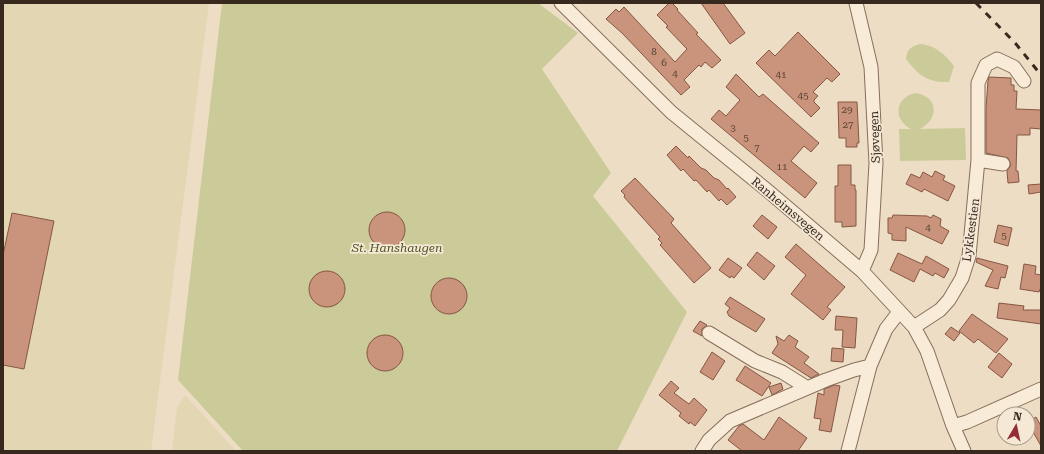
<svg xmlns="http://www.w3.org/2000/svg" width="1044" height="454" font-family="'Roboto Serif',serif">
	<rect width="100%" height="100%" fill="#edddc5"/>
	<!-- farmland -->
	<path fill="#e3d6b3" d="M3 3H209L151 451H3Z
		M185 395 236 451H172L177 408Z"/>
	<!-- green -->
	<path fill="#cbcb99" d="M222 3H538L578 33 542 69 611 173 593 196 687 312 617 451H243L178 380Z
		M919 44C934 44 946 55 954 66L949 82C928 83 918 75 906 59 907 50 910 47 919 44Z
		M916 93C939 97 939 119 920 129L965 128 966 160 900 161 899 129H911C893 120 894 97 916 93Z"/>
	<!-- building -->
	<path fill="#ca947c" stroke="#865642" d="M669 3H672L678 9 677 10 698 33 696 34 721 60 712 68 705 62 701 67 699 65 684 80 690 87 681 95 622 33 606 19 616 9 619 12 624 7 675 62 687 49 666 27 668 26 657 15Z
		M701 3H723L745 33 730 44Z
		M798 32 840 74 832 82 827 78 813 92 818 96 814 100V102L820 108 811 117 756 63 769 50 775 56Z
		M736 74 759 97 763 94 819 143 811 152 804 146 791 161 817 183 805 198 711 119 719 110 726 116 740 100 726 87Z
		M989 77 1011 78V85H1014V91H1017L1016 109 1041 110V129L1030 128V135H1017L1016 171H1018L1019 182 1008 183 1007 171 1011 165 1008 158 986 153V108L988 81Z
		M838 102H857L859 143H857V147H846V138H839Z
		M676 146 688 158 689 156 701 168 706 170 714 178 719 180 727 189 728 188 736 197 727 205 721 199 719 201 709 190 707 192 696 180 694 181 683 169 681 171 667 155Z
		M838 165H851V185H855V190H856V226L842 227V222H835V186H838Z
		M935 171 945 176 943 180 955 186 948 201 924 189 922 192 906 184 911 174 920 178 923 172 932 177Z
		M635 178 674 219 671 223 711 268 694 283 660 245 662 243 658 239 660 237 624 197 625 195 621 191Z
		M1041 184V192L1029 194 1028 185Z
		M369 230a18 18 0 1 1 36 0a18 18 0 1 1-36 0Z
		M12 213 54 221 24 369 3 365V255Z
		M762 215 777 227 768 239 753 226Z
		M893 215 927 216 931 218 933 215 941 219 940 226 949 231 942 244 906 227V241L892 240V234L888 233V218H892Z
		M998 225 1012 228 1008 246 994 242Z
		M796 244 845 287 827 307 831 310 823 320 791 294 806 275 785 257Z
		M757 252 775 266 764 280 747 265Z
		M898 253 922 264 926 256 949 269 944 278 935 273 933 276 920 269 914 282 890 270Z
		M728 258 742 268 734 278 731 276 730 278 719 270Z
		M977 258 1008 266 1005 278 1001 277 998 289 985 286 993 270 976 262Z
		M1024 264 1036 266 1035 274 1041 275V287L1039 292 1020 289Z
		M309 289a18 18 0 1 1 36 0a18 18 0 1 1-36 0Z
		M431 296a18 18 0 1 1 36 0a18 18 0 1 1-36 0Z
		M730 297 765 319 756 332 729 316 727 312 730 308 725 304Z
		M999 303 1024 306 1023 310H1041V324L997 318Z
		M972 314 1008 339 996 353 978 339 974 343 959 331Z
		M836 316 857 318 855 348 842 347 843 330H835Z
		M700 321 707 325 702 329V336L693 331Z
		M951 327 960 333 954 341 945 334Z
		M367 353a18 18 0 1 1 36 0a18 18 0 1 1-36 0Z
		M789 335 798 341 795 347 809 357 804 363 819 374 811 378 772 353 778 344 776 336 784 341Z
		M832 348 844 349 843 362 831 361Z
		M712 352 725 361 713 380 700 372Z
		M999 353 1012 364 1002 378 988 367Z
		M745 366 771 383 762 396 736 380Z
		M671 381 679 388 674 393 689 404 694 398 707 410 695 426 690 422 689 424 679 416 681 413 659 395Z
		M781 383 783 389 772 395 769 387Z
		M835 385 840 386 831 432 819 430 821 419 814 418 818 393 824 395V389Z
		M779 417 807 438 798 451H742L728 440 739 426 743 424 764 440Z
		M1036 417 1041 426V446L1032 430 1028 432V422Z"/>
	<g fill="none" stroke-linecap="round" stroke-linejoin="round">
		<!-- minor casing -->
		<g stroke="#886e5c" stroke-width="15">
			<path id="minor" d="M561 3 671 112 768 191 862 271 914 327 927 351 953 426 964 451
				M856 3 871 67 876 163 871 250 862 271
				M978 160 1003 164
				M914 327 940 310 949 300 962 278 969 256 978 160V83L986 65 997 59 1014 67 1024 81
				M709 333 755 361 782 372 806 387
				M953 426 967 422 1041 389
				M702 451 709 440 730 421 826 380 854 370 870 366
				M848 451 870 366 886 329 899 312"/>
		</g>
		<!-- minor -->
		<use href="#minor" stroke="#f8ebd8" stroke-width="13"/>
		<!-- rail -->
		<path stroke="#38291f" stroke-width="3" stroke-dasharray="7 7" stroke-linecap="butt" d="M976 3 1016 44 1041 75"/>
	</g>
	<g text-anchor="middle" dominant-baseline="central" stroke-width="3.5" stroke-linejoin="round" paint-order="stroke">
		<!-- number labels -->
		<g font-size="10" fill="#5c4436">
			<text x="654" y="51">8</text>
			<text x="664" y="62">6</text>
			<text x="675" y="73">4</text>
			<text x="781" y="74">41</text>
			<text x="803" y="95">45</text>
			<text x="847" y="109">29</text>
			<text x="848" y="124">27</text>
			<text x="733" y="127">3</text>
			<text x="746" y="137">5</text>
			<text x="757" y="147">7</text>
			<text x="782" y="166">11</text>
			<text x="928" y="227">4</text>
			<text x="1004" y="235">5</text>
		</g>
		<!-- street labels -->
		<g font-size="12" fill="#38291f" stroke="#f5e8d5">
			<text transform="translate(875 137) rotate(-92)">Sjøvegen</text>
			<text transform="translate(788 209) rotate(40)">Ranheimsvegen</text>
			<text transform="translate(971 230) rotate(-82)">Lykkestien</text>
		</g>
		<!-- park labels -->
		<g font-size="12" font-style="italic" fill="#4e5426" stroke="#f5e8d5">
			<text x="397" y="248">St. Hanshaugen</text>
		</g>
	</g>
	<!-- border -->
	<rect width="1044" height="454" fill="none" stroke="#38291f" stroke-width="8"/>
	<!-- north arrow -->
	<g transform="translate(1016 426) rotate(9)"><circle r="19" fill="#f5e8d5" stroke="#a99c8c"/>
	<path d="M0-3L7 15L0 10L-7 15Z" fill="#952d39"/>
	<text y="-6" font-size="11" font-weight="bold" text-anchor="middle" fill="#38291f">N</text>
	</g>
</svg>
